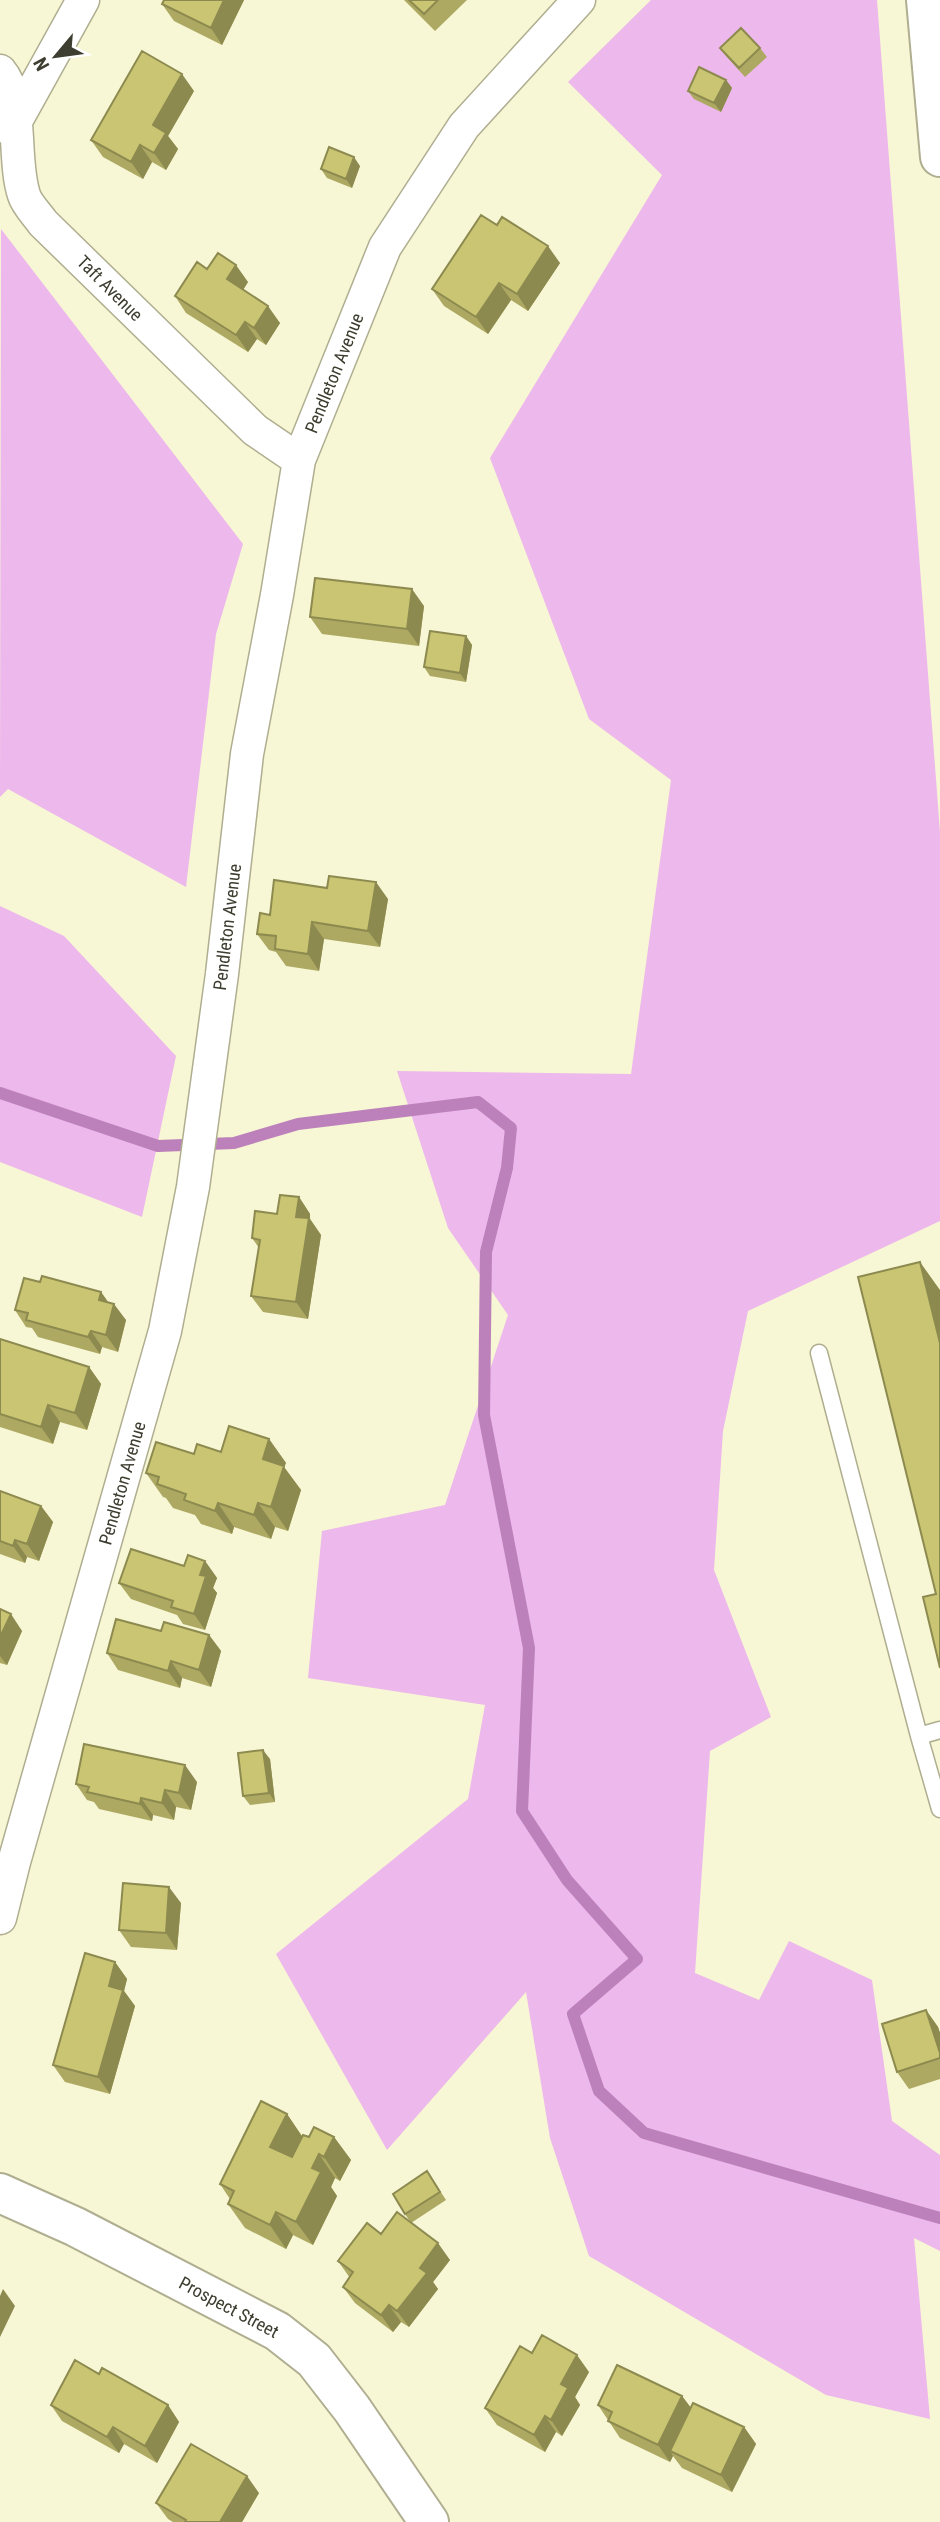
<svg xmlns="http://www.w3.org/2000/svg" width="940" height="2522" font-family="'Roboto Condensed',sans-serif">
	<rect width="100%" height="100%" fill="#f7f6d5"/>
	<!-- green -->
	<path fill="#edb8eb" d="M651 0H877L940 832V1221L748 1311 723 1431 714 1570 771 1717 710 1751 695 1973 759 2000 789 1941 872 1980 892 2121 940 2155V2251L914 2238 930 2419 826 2395 589 2256 550 2138 526 1992 387 2150 276 1954 468 1799 485 1705 308 1678 322 1531 445 1505 508 1315 448 1228 397 1071 631 1074 671 780 589 719 490 458 662 175 568 82Z
		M1 229 243 544 216 634 186 887 8 789 0 797Z
		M0 906 64 936 176 1056 142 1217 0 1162Z"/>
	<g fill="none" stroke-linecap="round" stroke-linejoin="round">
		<!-- stream -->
		<path stroke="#bc81ba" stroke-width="12" d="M0 1093 158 1146 234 1143 298 1124 478 1102 511 1128 507 1168 486 1252 484 1415 529 1648 522 1811 567 1880 637 1959 573 2014 599 2091 644 2133 940 2218"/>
		<!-- service casing -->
		<g stroke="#afae90" stroke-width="19">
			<path id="service" d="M819 1353 919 1736 940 1730
				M919 1736 940 1809"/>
		</g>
		<!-- minor casing -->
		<g stroke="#afae90" stroke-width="35">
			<path id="minor" d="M0 71C24 99 12 159 24 195 27 205 37 214 43 223L255 430 299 460
				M11 130 83 0
				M0 1918 14 1862 165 1331 193 1187 222 974 247 754 277 595 299 460 385 247 464 126 579 0"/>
		</g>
		<!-- tertiary casing -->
		<g stroke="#afae90" stroke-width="42">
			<path id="tertiary" d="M926 0 940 157
				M0 2193 76 2227 277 2331 314 2360 352 2409 429 2522"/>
		</g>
		<!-- service -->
		<use href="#service" stroke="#fff" stroke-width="16"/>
		<!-- minor -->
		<use href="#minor" stroke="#fff" stroke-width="32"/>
		<!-- tertiary -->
		<use href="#tertiary" stroke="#fff" stroke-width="38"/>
	</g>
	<!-- wall -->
	<path fill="#ada962" d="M244 0 222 45 174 21 162 4Z
		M404 0H467L435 31Z
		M720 48H760L767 57 745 77 726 56Z
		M726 80 732 88 721 112 694 99 688 91Z
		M194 91 168 136 178 149 166 170 152 162 143 179 103 157 91 140Z
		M360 166 352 188 327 178 321 169Z
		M497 225 560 263 528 311 511 300 488 334 444 306 432 289Z
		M207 269 248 282 243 290 280 323 266 345 257 339 248 352 186 313 175 296Z
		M424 606 419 646 322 634 310 617Z
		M466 636 472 645 466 682 430 676 424 667Z
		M388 899 380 947 324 939 319 971 286 966 276 952 269 950 257 934 270 915Z
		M299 1197 310 1214V1219L321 1235 308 1319 263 1312 251 1296 259 1248 252 1238 277 1214Z
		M101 1292 108 1302 126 1320 118 1352 102 1347 100 1354 38 1337 32 1328 26 1327 15 1310Z
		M0 1339 89 1367 101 1384 87 1430 60 1422 53 1444 0 1427Z
		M269 1439 286 1463 284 1467 301 1490 288 1531 275 1527 271 1539 234 1527 232 1534 201 1524 195 1515 173 1508 166 1498 163 1497 146 1473 194 1454 221 1452Z
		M0 1491 41 1506 53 1522 39 1561 27 1557 25 1563 0 1554Z
		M205 1561 217 1578 213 1588 217 1593 205 1630 183 1624 177 1615 131 1599 119 1583Z
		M0 1609 22 1631 7 1665 0 1663Z
		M209 1635 221 1651 211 1687 182 1678 180 1688 118 1670 107 1653Z
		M270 1759 275 1802 250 1805 243 1796Z
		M197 1782 191 1810 176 1807 174 1820 153 1815 152 1821 99 1809 94 1802 87 1800 76 1784Z
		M181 1903 177 1950 131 1947 119 1930Z
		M115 1962 127 1979 124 1991 135 2006 110 2094 65 2082 53 2065Z
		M926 2010 938 2027 940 2033V2079L909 2089 897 2072Z
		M287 2114 302 2136 334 2137 351 2160 340 2181 335 2178 331 2187 337 2196 313 2245 293 2235 286 2249 245 2228 228 2204 230 2199 220 2184Z
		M433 2180 446 2200 411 2223 405 2214Z
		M381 2234 450 2260 433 2282 438 2289 409 2327 401 2322 393 2332 355 2303 343 2287 350 2278 338 2261Z
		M532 2353 589 2372 575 2397 580 2405 562 2436 556 2432 545 2452 497 2425 485 2408Z
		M99 2374 168 2405 179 2422 157 2463 124 2444 119 2453 62 2421 51 2405Z
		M682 2396 691 2408 744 2427 756 2444 732 2492 682 2468 673 2456 670 2462 620 2438 598 2405Z
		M259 2493 242 2522H173L168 2519 156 2503Z"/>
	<!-- shaded-wall -->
	<path fill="#8d8a50" d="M224 0H244L222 45 211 28Z
		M182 74 194 91 168 136 178 149 166 170 154 153 153 125Z
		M726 80 732 88 721 112 714 103Z
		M140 145 152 162 143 179 131 162Z
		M354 157 360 166 352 188 346 179Z
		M548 246 560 263 528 311 517 294Z
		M236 265 248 282 239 296 227 279Z
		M499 283 511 300 488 334 476 317Z
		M268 306 280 323 266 345 254 328Z
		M245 322 257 339 248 352 236 335Z
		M412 589 424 606 419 646 407 629Z
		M466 636 472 645 466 682 460 673Z
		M376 882 388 899 380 947 368 931Z
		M312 922 324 939 319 971 308 954Z
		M299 1197 310 1214V1219L321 1235 308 1319 296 1302V1217Z
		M920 1262 940 1290V1343Z
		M101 1292 113 1309 114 1304 126 1320 118 1352 106 1335 99 1300Z
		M91 1331 102 1347 100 1354 88 1337Z
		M89 1367 101 1384 87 1430 75 1413Z
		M48 1405 60 1422 53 1444 41 1427Z
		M269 1439 286 1463 284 1467 301 1490 288 1531 271 1507 263 1459Z
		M218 1503 234 1527 232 1534 215 1511Z
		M258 1503 275 1527 271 1539 254 1515Z
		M41 1506 53 1522 39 1561 27 1544Z
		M15 1540 27 1557 25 1563 13 1546Z
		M205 1561 217 1578 213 1588 217 1593 205 1630 194 1614 200 1575Z
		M11 1614 22 1631 7 1665 0 1656V1637Z
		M209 1635 221 1651 211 1687 199 1670Z
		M171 1661 182 1678 180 1688 168 1671Z
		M263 1750 270 1759 275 1802 269 1793Z
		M185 1765 197 1782 191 1810 179 1793Z
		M165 1790 176 1807 174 1820 162 1803Z
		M141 1798 153 1815 152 1821 140 1804Z
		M169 1887 181 1903 177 1950 166 1933Z
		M115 1962 127 1979 124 1991 135 2006 110 2094 98 2077 109 1986Z
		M926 2010 938 2027 940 2033V2053Z
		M287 2114 303 2138 287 2171 270 2147Z
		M334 2137 351 2160 340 2181 324 2157Z
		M319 2154 335 2178 331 2187 337 2196 313 2245 296 2222 312 2168Z
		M276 2212 293 2235 286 2249 270 2225Z
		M438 2243 450 2260 433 2282 438 2289 409 2327 397 2311 420 2268Z
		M3 2289 15 2306 0 2337V2296Z
		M389 2305 401 2322 393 2332 381 2315Z
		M577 2355 589 2372 575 2397 580 2405 562 2436 551 2420 561 2384Z
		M682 2396 694 2412 670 2451 673 2456 670 2462 658 2445Z
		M168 2405 179 2422 157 2463 145 2446Z
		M545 2416 556 2432 545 2452 534 2435Z
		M113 2427 124 2444 119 2453 107 2437Z
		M744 2427 756 2444 732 2492 721 2475Z
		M247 2476 259 2493 242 2522H220Z"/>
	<!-- building -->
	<path fill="#c9c572" stroke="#8d8a50" stroke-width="2" d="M164 0H224L211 28 162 4Z
		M409 0H438L424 14Z
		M741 28 760 48 739 68 720 48Z
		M142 51 182 74 153 125 166 133 154 153 140 145 131 162 91 140Z
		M699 67 726 80 714 103 688 91Z
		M329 147 354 157 346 179 321 169Z
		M481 215 497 225 502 217 548 246 517 294 499 283 476 317 432 289Z
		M218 253 236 265 227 279 268 306 254 328 245 322 236 335 175 296 197 262 207 269Z
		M315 578 412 589 407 629 310 617Z
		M430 631 466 636 460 673 424 667Z
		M329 876 376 882 368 931 312 922 308 954 275 949 276 936 257 934 260 913 270 915 274 880 327 888Z
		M280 1195 299 1197 296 1217 309 1218 296 1302 251 1296 260 1240 252 1238 255 1211 277 1214Z
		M920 1262 940 1343V1668L923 1597 936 1594 858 1277Z
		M42 1276 101 1292 99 1300 114 1304 106 1335 91 1331 88 1337 26 1320 28 1313 15 1310 24 1278 40 1282Z
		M0 1339 89 1367 75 1413 48 1405 41 1427 0 1414Z
		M229 1426 269 1439 263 1459 284 1466 271 1507 258 1503 254 1515 218 1503 215 1511 184 1500 186 1494 157 1484 159 1477 146 1473 156 1442 194 1454 197 1444 221 1452Z
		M0 1491 41 1506 27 1544 15 1540 13 1546 0 1541Z
		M131 1549 184 1566 188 1555 205 1561 200 1575 206 1576 194 1614 171 1607 173 1601 119 1583Z
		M0 1609 11 1614 0 1637Z
		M116 1619 161 1631 164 1622 209 1635 199 1670 171 1661 168 1671 107 1653Z
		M84 1744 185 1765 179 1793 165 1790 162 1803 141 1798 140 1804 87 1792 89 1787 76 1784Z
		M263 1750 269 1793 243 1796 238 1753Z
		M123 1883 169 1887 166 1933 119 1930Z
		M85 1953 115 1962 109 1986 123 1990 98 2077 53 2065Z
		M926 2010 940 2053V2058L897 2072 882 2024Z
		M261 2101 287 2114 270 2147 292 2157 303 2135 309 2137 314 2127 334 2137 324 2157 319 2154 312 2168 321 2172 296 2222 276 2212 270 2225 228 2204 234 2191 220 2184Z
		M427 2171 440 2192 405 2214 393 2194Z
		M397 2212 438 2243 420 2268 427 2273 397 2311 389 2305 381 2315 343 2287 353 2272 338 2261 367 2223 381 2234Z
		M542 2335 577 2355 561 2384 568 2388 551 2420 545 2416 534 2435 485 2408 520 2346 532 2353Z
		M75 2360 99 2374 102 2368 168 2405 145 2446 113 2427 107 2437 51 2405Z
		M617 2365 682 2396 658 2445 608 2421 612 2412 598 2405Z
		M693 2403 744 2427 721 2475 670 2451Z
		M191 2444 247 2476 220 2522H185L186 2520 156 2503Z"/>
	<g text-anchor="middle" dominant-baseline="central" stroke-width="7" stroke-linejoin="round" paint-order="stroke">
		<!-- street labels -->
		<g font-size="18" fill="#3d3d30" stroke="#fff">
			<text transform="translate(110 288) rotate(45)">Taft Avenue</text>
			<text transform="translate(334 373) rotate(-68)">Pendleton Avenue</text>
			<text transform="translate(227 927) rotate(-83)">Pendleton Avenue</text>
			<text transform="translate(122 1483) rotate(-74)">Pendleton Avenue</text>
			<text transform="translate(229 2307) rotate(28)">Prospect Street</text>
		</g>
	</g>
	<!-- north arrow -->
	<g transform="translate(56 56) rotate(241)" stroke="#ffffff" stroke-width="5" paint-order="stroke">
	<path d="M0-5L12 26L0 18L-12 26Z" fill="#3d3d30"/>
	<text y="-10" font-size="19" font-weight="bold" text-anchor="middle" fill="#3d3d30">N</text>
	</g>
</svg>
